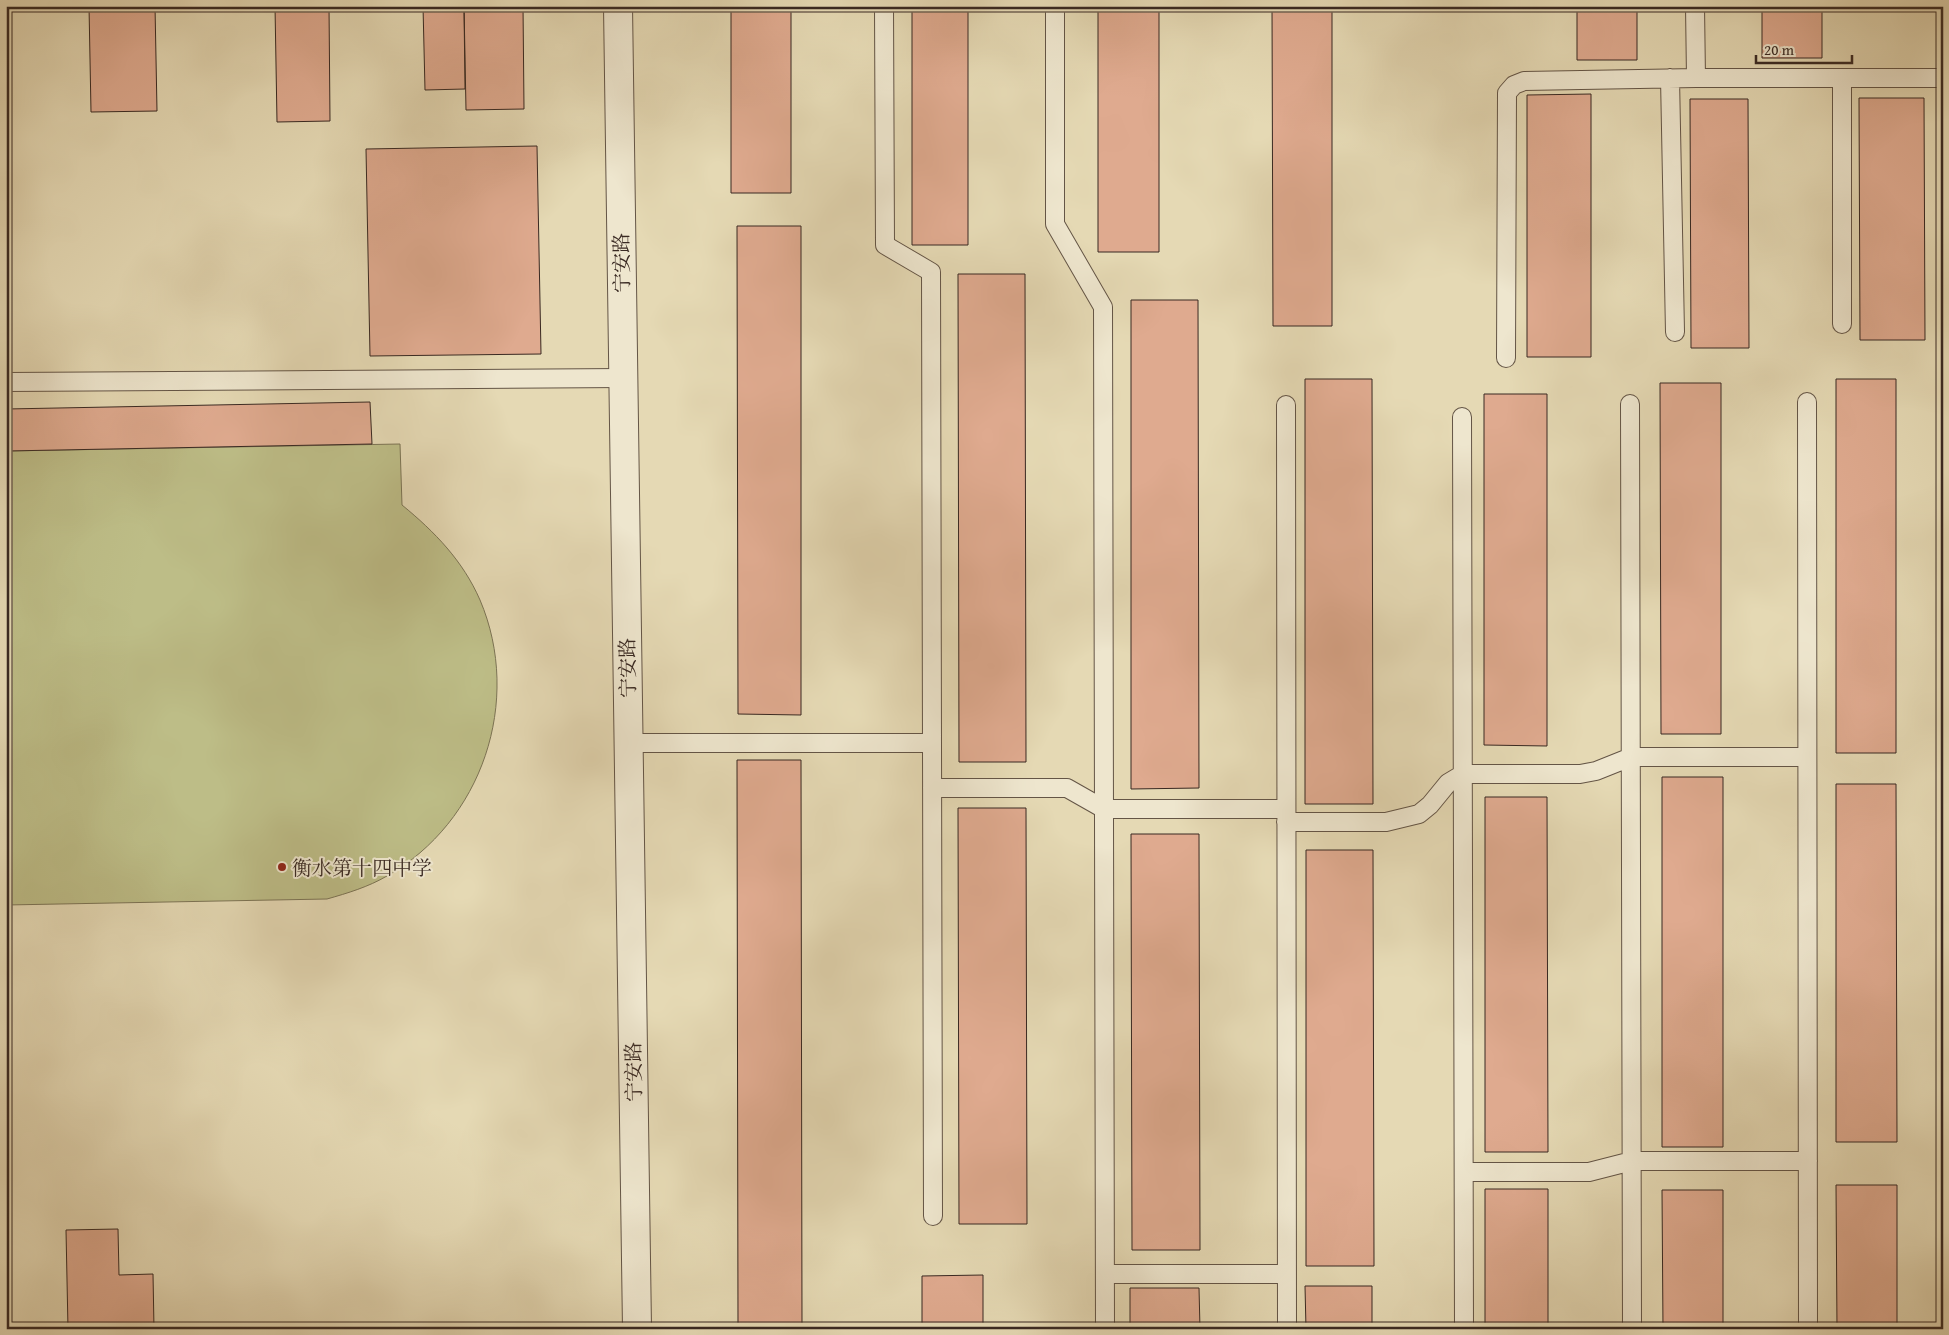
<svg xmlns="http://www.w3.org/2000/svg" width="1949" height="1335" font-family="'Gentium Book Plus','Noto Serif SC',serif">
	<rect width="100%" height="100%" fill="#e5d9b4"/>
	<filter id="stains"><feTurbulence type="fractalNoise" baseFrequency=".004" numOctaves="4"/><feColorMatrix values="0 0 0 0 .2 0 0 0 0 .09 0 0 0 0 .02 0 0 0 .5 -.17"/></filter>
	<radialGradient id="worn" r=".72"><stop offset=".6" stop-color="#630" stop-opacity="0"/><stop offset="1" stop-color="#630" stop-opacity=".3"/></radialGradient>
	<!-- green -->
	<path fill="#bdbd87" stroke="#7b7354" d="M400 444 402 505C435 532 463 561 480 600 523 701 482 822 387 876 368 887 348 893 327 899L6 905V451Z"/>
	<!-- building -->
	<path fill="#dfaa8f" stroke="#392922" d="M89 6H155L157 111 91 112Z
		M275 6H329L330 121 277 122Z
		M423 6H464L465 89 425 90Z
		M464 6H523L524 109 466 110Z
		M731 6H791V193H731Z
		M912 6H968V245H912Z
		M1098 6H1159V252H1098Z
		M1272 6H1332V326H1273Z
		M1577 6H1637V60H1577Z
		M1762 6H1822V58H1762Z
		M1591 94V357H1527V95Z
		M1859 98H1924L1925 340H1860Z
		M1690 99H1748L1749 348H1691Z
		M537 146 541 354 370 356 366 149Z
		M737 226H801V715L738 714Z
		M958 274H1025L1026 762H959Z
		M1131 300H1198L1199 788 1131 789Z
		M1305 379H1372L1373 804H1305Z
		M1836 379H1896V753H1836Z
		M1660 383H1721V734H1661Z
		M1484 394H1547V746L1484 745Z
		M370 402 372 444 6 451V409Z
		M737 760H801L802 1329H738Z
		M1662 777H1723V1147H1662Z
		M1836 784H1896L1897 1142H1836Z
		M1485 797H1547L1548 1152H1485Z
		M958 808H1026L1027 1224H959Z
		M1131 834H1199L1200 1250H1132Z
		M1306 850H1373L1374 1266H1306Z
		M1836 1185H1897V1329H1837Z
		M1485 1189H1548V1329H1485Z
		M1662 1190H1723V1329H1663Z
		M118 1229 119 1275 153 1274 154 1329H68L66 1230Z
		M983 1275V1329H922V1276Z
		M1305 1286H1372V1329H1306Z
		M1130 1288H1199L1200 1329H1130Z"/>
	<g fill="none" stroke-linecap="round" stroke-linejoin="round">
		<!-- service casing -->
		<g stroke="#645546" stroke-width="20">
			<path id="service" d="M884 6 885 245 931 272 933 1216
				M1055 6V224L1103 307 1105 1329
				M1670 78 1675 332
				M1696 78H1943
				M1842 324V78
				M1506 358 1507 93 1514 85 1524 81 1696 78 1695 6
				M6 382 623 378
				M1807 402 1808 1329
				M1630 404 1632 1329
				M1286 405 1287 1329
				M1462 417 1464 1329
				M629 743H932
				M932 788H1067L1104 809H1286
				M1286 822H1386L1419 814 1430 805 1448 783 1463 774H1580L1596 771 1631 757H1807
				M1464 1172H1589L1632 1161H1808
				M1105 1274H1287"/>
		</g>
		<!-- tertiary casing -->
		<g stroke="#645546" stroke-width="30">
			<path id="tertiary" d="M618 6 637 1329"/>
		</g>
		<!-- service -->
		<use href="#service" stroke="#eee6ce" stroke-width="18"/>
		<!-- tertiary -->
		<use href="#tertiary" stroke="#eee6ce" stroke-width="28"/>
	</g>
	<!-- markers -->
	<circle fill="#8f2418" stroke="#eee6ce" stroke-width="2" cx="282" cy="867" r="5"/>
	<g text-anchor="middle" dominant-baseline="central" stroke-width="4" stroke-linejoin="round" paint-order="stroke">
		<!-- street labels -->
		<g font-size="20" fill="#392922" stroke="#eee6ce">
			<text transform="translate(621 263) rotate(-91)">宁安路</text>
			<text transform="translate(627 668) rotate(-91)">宁安路</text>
			<text transform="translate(633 1072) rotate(-91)">宁安路</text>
		</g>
		<!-- poi labels -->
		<g font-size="20" fill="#392922" stroke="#eee6ce" text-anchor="start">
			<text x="292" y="867">衡水第十四中学</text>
		</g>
	</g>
	<!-- margin -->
	<rect width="1949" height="1335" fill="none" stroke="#e5d9b4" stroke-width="25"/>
	<rect x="8" y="8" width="1934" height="1320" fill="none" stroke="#392922" stroke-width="2.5"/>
	<rect x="12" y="12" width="1924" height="1310" fill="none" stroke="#392922"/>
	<!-- scale -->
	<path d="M1756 55v8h96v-8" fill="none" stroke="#392922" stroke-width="2.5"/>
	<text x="1764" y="55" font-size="15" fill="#392922" stroke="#eee6ce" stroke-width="4" paint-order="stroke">20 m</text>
	<rect width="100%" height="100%" filter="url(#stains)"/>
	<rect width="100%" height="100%" fill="url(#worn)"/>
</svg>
